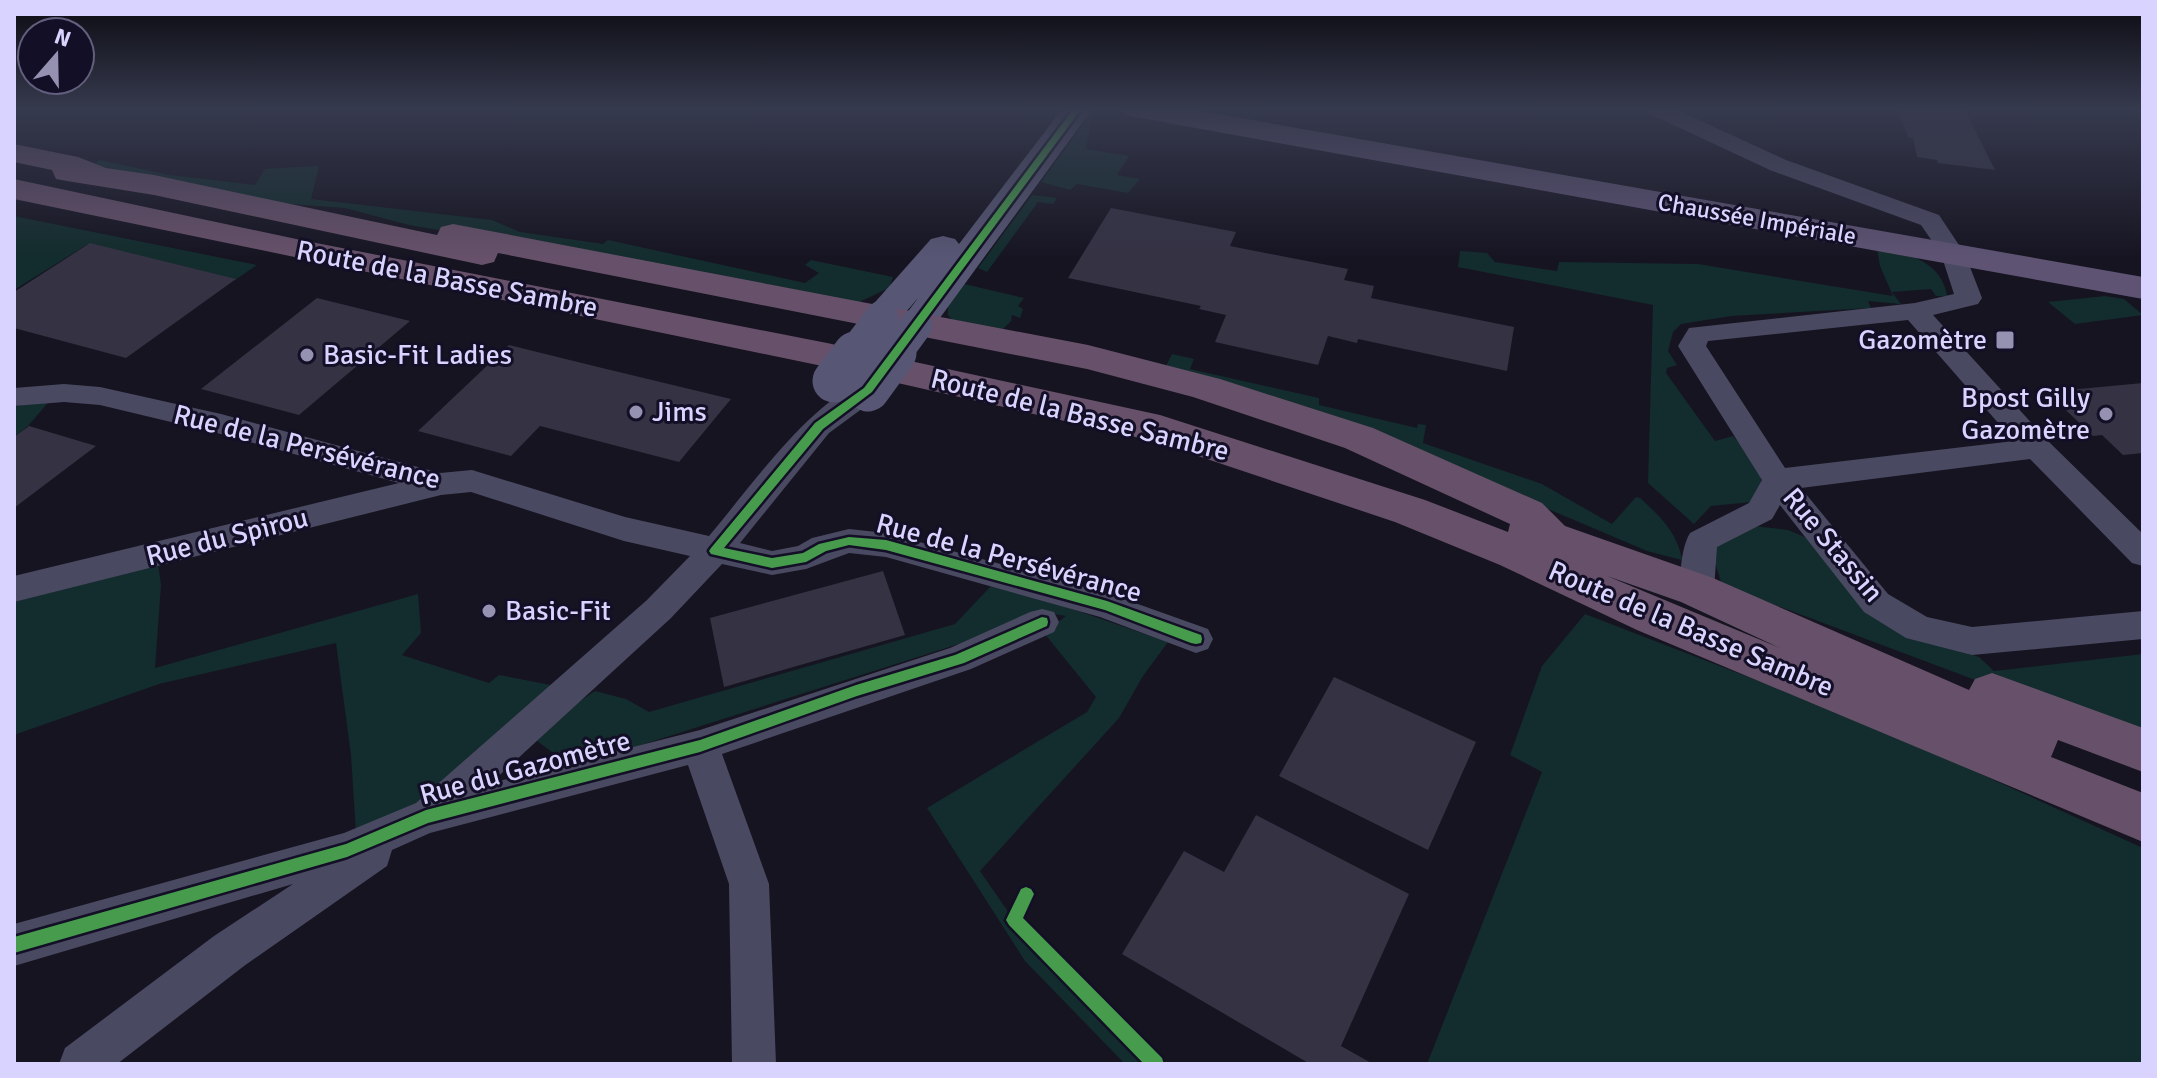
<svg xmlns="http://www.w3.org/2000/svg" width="2157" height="1078" font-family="Signika,sans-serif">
	<rect width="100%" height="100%" fill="#161421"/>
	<!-- green -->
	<path fill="#132c2d" d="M1093 110 1086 149 1129 156 1117 175 1140 179 1128 193 1077 184 1070 190 1041 182Z
		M99 160 170 175 255 185 265 169 319 166 311 199 492 220 520 232 603 244 608 240 805 283 819 273 805 265 811 260 893 277 889 288 851 306 743 282 409 225 345 208 276 203 93 166Z
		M1032 195 1057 198 1053 204 1038 202 987 272 978 268Z
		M14 216 257 265 235 280 88 244 14 290Z
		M1877 249C1906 252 1942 261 1947 296H1936L1931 289 1892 292 1901 304 1868 301 1871 308 1731 316 1681 324 1673 332 1668 351 1677 365 1667 368 1666 373 1715 441 1733 436 1762 470 1760 495 1752 502 1711 506 1694 524 1648 483 1653 305 1458 267 1460 251 1487 253 1495 262 1557 271 1559 262 1698 264 1893 296 1880 266Z
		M964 284 1024 298 1018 306 1023 309 1020 318 1012 315 1011 321 1000 332 953 321 948 315V298Z
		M2105 296 2124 299 2143 315 2075 324 2048 302Z
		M1172 354 1194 359 1190 369 1319 398V405L1417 428 1418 424 1426 425 1423 443 1542 484 1612 524 1636 497 1640 498C1659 515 1678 533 1682 560L1647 551 1487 483 1166 366Z
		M53 397 28 426 14 437V407Z
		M1754 526 1788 530 1805 537 1934 642 1979 657 1994 671 2143 654V743L1722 585 1713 556 1715 546Z
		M156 549 161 585 155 668 418 594 421 633 402 655 489 683 499 675 551 685 422 802 356 833 351 755 336 643 159 684 14 735V581Z
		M991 586 1058 604 1168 642 1143 676 1119 718 980 871 1034 949 1096 993 1169 1064H1125L1025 961 927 808 1087 712 1096 697 1044 633 1066 616 1036 611 1006 629 572 767 529 735 595 691 626 699 649 712 955 624Z
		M1585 614 1873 725 2143 848V1064H1427L1542 772 1510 755 1542 666Z"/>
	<!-- building -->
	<path fill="#343243" d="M1896 108H1964L1995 170 1938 163 1937 160 1917 157 1913 138H1909Z
		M1111 208 1236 232 1230 246 1348 269 1344 280 1374 286 1371 298 1514 327 1507 371 1358 339 1357 343 1328 336 1318 365 1215 342 1226 315 1199 309 1201 306 1068 278Z
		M90 243 236 279 126 358 14 328V292Z
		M317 298 410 321 299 415 201 389Z
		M509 345 598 367 731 399 679 462 540 426 511 456 418 431Z
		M2143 383V453L2123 455 2102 435 2093 436 2047 392Z
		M29 426 96 446 14 508V437Z
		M883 571 905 635 724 687 710 618Z
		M1334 677 1476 742 1428 850 1279 776Z
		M1256 815 1409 894 1341 1046 1373 1064H1310L1122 954 1184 851 1224 872Z"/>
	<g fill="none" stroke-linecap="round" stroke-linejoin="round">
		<!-- street -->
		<path fill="#4a4962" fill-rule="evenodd" d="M1645 108H1673L1786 160 1939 215 1965 254 1982 298 1978 304 1933 315 2048 441 2143 534V566L2132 563 2030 459 1801 488 1888 594 1927 617 1972 627 2143 611V639L1972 655 1906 638 1864 612 1780 505 1772 519 1717 547 1714 590 1709 599 1697 603 1685 599C1677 583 1681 548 1690 533L1749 503 1762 480 1678 346 1689 328 1915 303 1954 294 1941 254 1921 225 1770 170 1648 113ZM1908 320 2014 441 1785 468 1706 346 1708 341Z
			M868 381 878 383 882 390 878 397 829 433 740 543 772 551 798 546 812 538 849 529 886 533 1107 593 1208 629 1213 639 1208 649 1196 653 1100 617 886 557 849 553 806 569 772 575 722 564 671 618 491 783 700 730 950 648 1030 612 1042 609 1054 612 1059 622 1054 632 971 669 722 754 769 884 776 1064H732L729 884 688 765 430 833 392 850 387 866 244 966 117 1064H59L65 1048 214 936 293 884 14 966V924L344 833 416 803 647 600 690 556 624 541 471 492 441 495 14 602V576L399 483 221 434 100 405 64 402 14 406V388L64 384 100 387 221 414 440 473 472 470 625 517 709 536C746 493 814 395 868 381Z"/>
		<!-- secondary -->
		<path fill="#575674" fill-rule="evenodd" d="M1063 108H1093L929 333 916 336 903 333 898 325 918 298C902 316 895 331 869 325L864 317 869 309 931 239 943 236 955 239 959 244Z"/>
		<!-- primary -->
		<path fill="#5e5373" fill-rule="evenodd" d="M1120 108H1184L2143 277V299L1135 117 1125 114Z"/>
		<!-- highway -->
		<path fill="#67516a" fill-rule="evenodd" d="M14 144 78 157 106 168 154 175 437 235 441 227 453 224 1088 345 1220 379 1373 428 1542 503 1565 526 1713 578 1969 690 1975 679 1992 673 2143 728V772L2058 740 2051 757 2143 793V842L1637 630 1500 565 1395 522 1153 441 827 367 14 199V179L301 240 827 343 1160 415 1425 500 1508 532 1510 524 1345 448 1193 397 1087 369 498 253 494 262 482 265 154 195 67 181 56 179 52 170 14 162ZM1607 576 1681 602 1780 648Z"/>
		<!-- secondary-bridge-far1 -->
		<path stroke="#575674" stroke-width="33" d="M853 355 882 317
			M894 355 916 325"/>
		<!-- secondary-bridge -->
		<path stroke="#575674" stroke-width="43" d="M834 381 855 353
			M868 390 895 353"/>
		<!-- cycleway casing -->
		<g stroke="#130f26" stroke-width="5">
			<path id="cycleway" d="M1074 108H1082L872 392 823 429 724 548 772 558 803 553 819 544 849 537 886 540 1107 601 1201 635 1202 639 1201 643 1196 644 1191 643 1105 610 886 550 849 545 826 551 806 562 772 568 711 554 709 551 711 548 815 423 864 388Z
				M1042 617 1047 618 1048 622 1047 626 964 663 857 696 700 752 428 823 347 857 14 953V937L346 844 426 810 700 740 856 685 955 655Z
				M1026 887 1031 889 1034 894 1023 918 1162 1058 1164 1064H1144L1009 925 1006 920 1021 889Z"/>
		</g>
		<!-- cycleway -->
		<use href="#cycleway" fill="#469c4c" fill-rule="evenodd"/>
	</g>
	<!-- sky -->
	<linearGradient id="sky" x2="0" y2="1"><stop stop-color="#0c0b12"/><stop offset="0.42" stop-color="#363a4e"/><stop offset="1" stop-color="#363a4e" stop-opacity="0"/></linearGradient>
	<rect width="2157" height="259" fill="url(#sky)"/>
	<!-- markers -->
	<g fill="#9591b1" stroke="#130f26" stroke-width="3">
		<rect x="1995" y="330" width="20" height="20" rx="4"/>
		<circle cx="307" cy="355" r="8"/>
		<circle cx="636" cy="412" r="8"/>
		<circle cx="2106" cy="414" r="8"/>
		<circle cx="489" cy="611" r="8"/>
	</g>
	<g text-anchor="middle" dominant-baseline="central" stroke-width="6" stroke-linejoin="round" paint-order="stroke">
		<!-- far-street labels -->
		<g font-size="24" fill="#d9d4ff" stroke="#130f26">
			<text transform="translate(1757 219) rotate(10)">Chaussée Impériale</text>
		</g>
		<!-- street labels -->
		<g font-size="28" fill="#d9d4ff" stroke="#130f26">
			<text transform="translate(447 279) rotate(11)">Route de la Basse Sambre</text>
			<text transform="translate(1080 415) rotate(14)">Route de la Basse Sambre</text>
			<text transform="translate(307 447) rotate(14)">Rue de la Persévérance</text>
			<text transform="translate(227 537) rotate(-14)">Rue du Spirou</text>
			<text transform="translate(1833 545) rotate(50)">Rue Stassin</text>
			<text transform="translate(1009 558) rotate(15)">Rue de la Persévérance</text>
			<text transform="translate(1691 629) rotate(23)">Route de la Basse Sambre</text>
			<text transform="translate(525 768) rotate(-15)">Rue du Gazomètre</text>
		</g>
		<!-- poi labels -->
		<g font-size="28" fill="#d9d4ff" stroke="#130f26" text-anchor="start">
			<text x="1987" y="340" text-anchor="end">Gazomètre</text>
			<text x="323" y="355">Basic-Fit Ladies</text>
			<text x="2090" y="398" text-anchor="end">Bpost Gilly<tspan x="2090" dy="32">Gazomètre</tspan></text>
			<text x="652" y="412">Jims</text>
			<text x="505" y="611">Basic-Fit</text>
		</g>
	</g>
	<!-- border -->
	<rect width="2157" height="1078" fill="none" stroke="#d9d4ff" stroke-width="32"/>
	<!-- north arrow -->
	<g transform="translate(56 56) rotate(20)"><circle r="38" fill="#130f26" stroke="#625e7d" stroke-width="2"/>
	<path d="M0-6L14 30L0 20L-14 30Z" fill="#9591b1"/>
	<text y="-12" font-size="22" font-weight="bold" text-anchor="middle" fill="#d9d4ff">N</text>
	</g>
</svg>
